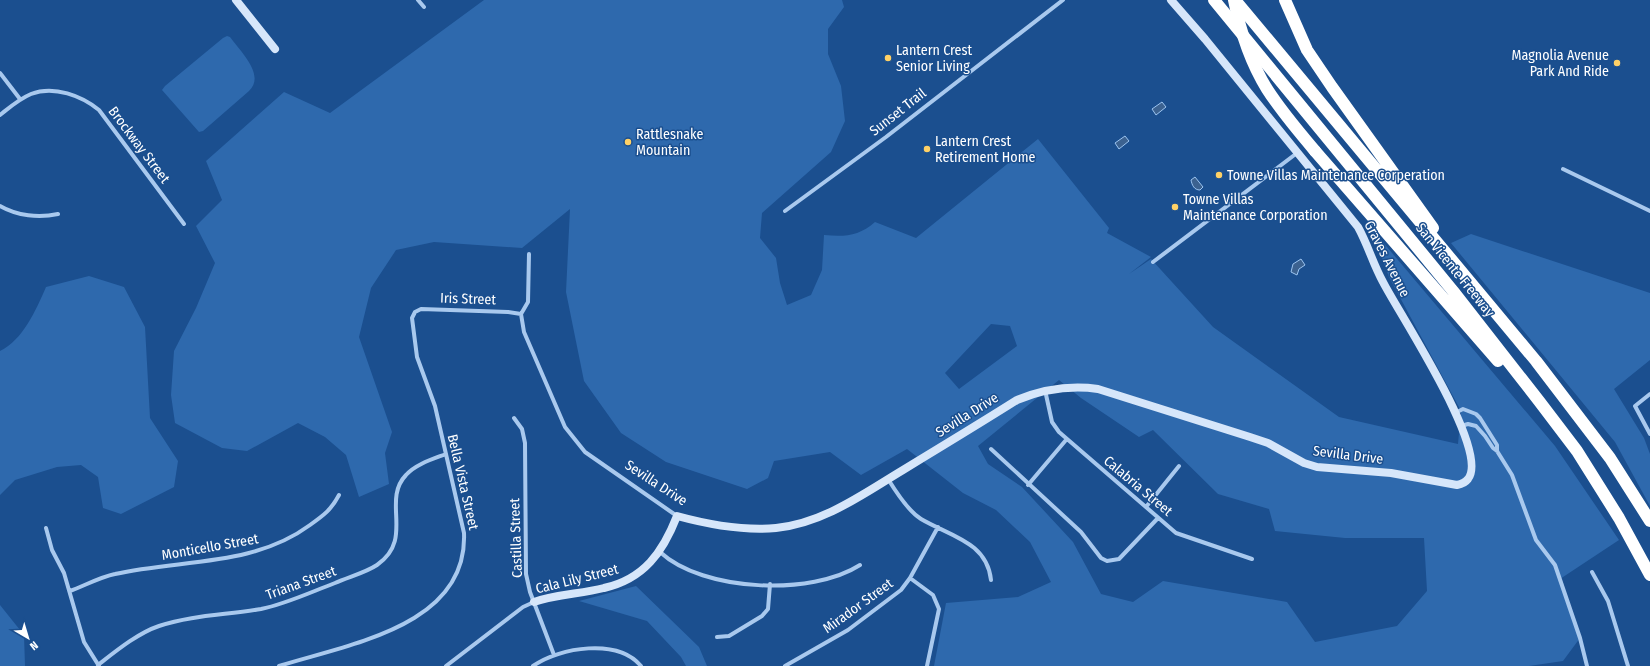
<svg xmlns="http://www.w3.org/2000/svg" width="1650" height="666" font-family="'Fira Sans Condensed',sans-serif">
	<rect width="100%" height="100%" fill="#1b4f8f"/>
	<!-- green -->
	<path fill="#2e69ad" fill-rule="evenodd" d="M484 0H842L844 7 828 29V54L841 86 845 121 831 152 762 213 760 238 776 258 780 283 787 305 811 295 822 270 824 235C845 237 859 236 875 222L916 238 1038 139 1109 228 1107 233 1151 257 1129 274 1151 259 1213 327 1339 417 1458 444 1461 411 1389 277 1371 228 1555 446 1619 540 1560 579 1580 638 1563 661 1529 666H934L946 603 1018 597 1051 582 1030 542 996 510 963 493 907 449 861 475 830 452 774 461 768 478 747 489 666 462 621 433 584 381 566 292 570 209 522 248 434 242 396 250 371 288 359 337 392 432 385 453 389 484 359 497 346 455 325 437 298 423 247 451 222 448 175 423 171 395 174 351 196 308 215 263 196 226 222 200 206 161 284 92 330 113ZM991 324 1010 326 1017 346 959 389 945 373ZM1059 380 1081 398 1139 437 1153 430 1218 494 1269 509 1275 531 1345 538H1424L1427 591 1397 626 1315 642 1287 602 1163 581 1133 602 1101 594 1073 542 1022 487 988 464 978 446Z
		M227 36 230 37C240 51 266 75 249 91L203 131 199 132 162 90 165 86 223 38Z
		M1471 234 1650 293V360L1614 389 1644 438 1650 454V506L1615 442 1451 243Z
		M89 276 124 287 145 327 150 418 178 461 174 487 121 514 103 508 98 477 81 465 57 467 15 480 0 495V351C23 340 36 310 46 287Z
		M636 586 699 647 707 666H686L681 657 647 621 579 601Z
		M0 605 24 635 25 666H0Z"/>
	<!-- water -->
	<path fill="#3c6290" stroke="#9cc4f0" d="M1162 102 1166 107 1156 115 1152 109Z
		M1125 136 1129 141 1119 149 1115 143Z
		M1195 177 1203 187 1200 190C1194 190 1192 185 1191 180Z
		M1301 259 1305 265 1299 269 1297 275 1291 272 1293 264Z"/>
	<g fill="none" stroke-linecap="round" stroke-linejoin="round">
		<!-- street -->
		<path stroke="#a9c9ee" stroke-width="4" d="M418 0 424 7
			M0 73 20 99
			M0 115C10 107 19 99 31 94 54 85 82 96 99 110L184 224
			M1563 169 1650 211
			M0 206C17 216 39 218 58 214
			M785 211 886 137 1063 0
			M1153 262 1297 153
			M521 314 524 332 565 427 585 452 677 516
			M521 314 528 302 529 254
			M1045 390 1052 422 1059 432 1176 533 1252 559
			M1650 394 1635 406 1650 434
			M1455 413 1463 409 1476 414 1480 418 1497 445V451
			M514 418 522 429 525 443 526 574 530 592 554 655
			M1461 426 1468 424 1476 426 1485 436 1493 448 1497 451 1512 475 1536 540 1555 565 1580 638 1587 666
			M991 449 1081 532 1101 558 1107 561 1119 559 1158 518
			M888 479C896 492 908 511 921 519 950 536 987 542 991 580
			M1028 485 1066 440
			M1146 507 1179 466
			M46 528 52 550 64 573 84 642 99 666
			M660 552C703 592 812 596 860 565
			M1592 572 1608 601 1628 666
			M910 578 933 595 939 609 927 666
			M70 591C84 586 100 577 115 574 181 559 253 567 310 525 324 515 331 510 339 495
			M717 637 729 636 762 616 768 609 770 584
			M98 665C116 651 138 633 159 626 192 615 227 615 261 609 286 604 311 592 335 583 348 577 365 573 377 565 415 539 381 501 406 475 416 464 433 459 446 454
			M279 666C349 644 468 626 464 533L435 406 417 357 412 318 415 312 421 309 508 312 521 314
			M446 666 523 607 534 602
			M533 666C560 647 618 638 641 666
			M785 666 848 630 901 590 910 578 938 527"/>
		<!-- secondary -->
		<path stroke="#d6e6fa" stroke-width="8" d="M236 0 275 49
			M534 602C557 594 581 594 604 588 644 579 663 552 677 516 710 525 742 531 776 528 824 523 863 494 903 470 941 447 979 424 1017 400 1044 389 1069 385 1098 389L1250 437 1268 443 1304 463 1317 467 1391 473 1457 485C1462 484 1465 483 1468 479 1491 451 1398 312 1383 282 1373 264 1368 245 1358 227L1205 39 1171 0"/>
		<!-- highway -->
		<path stroke="#fff" stroke-width="12" d="M1214 0 1453 291 1539 401 1577 451 1619 518 1650 575
			M1235 0 1536 361 1610 458 1650 521
			M1285 0 1307 50 1332 87 1433 228
			M1315 151 1498 361"/>
		<!-- highway-bridge -->
		<path stroke="#fff" stroke-width="12" d="M1234 0C1240 30 1251 63 1267 89 1281 111 1298 131 1315 151"/>
	</g>
	<!-- markers -->
	<g fill="#ffd166" stroke="#1b4f8f" stroke-width="1.5">
		<circle cx="888" cy="58" r="4"/>
		<circle cx="1617" cy="63" r="4"/>
		<circle cx="628" cy="142" r="4"/>
		<circle cx="927" cy="149" r="4"/>
		<circle cx="1219" cy="175" r="4"/>
		<circle cx="1175" cy="207" r="4"/>
	</g>
	<g text-anchor="middle" dominant-baseline="central" stroke-width="3" stroke-linejoin="round" paint-order="stroke">
		<!-- poi labels -->
		<g font-size="14" fill="#fff" stroke="#1b4f8f" text-anchor="start">
			<text x="896" y="50">Lantern Crest<tspan x="896" dy="16">Senior Living</tspan></text>
			<text x="1609" y="55" text-anchor="end">Magnolia Avenue<tspan x="1609" dy="16">Park And Ride</tspan></text>
			<text x="636" y="134">Rattlesnake<tspan x="636" dy="16">Mountain</tspan></text>
			<text x="935" y="141">Lantern Crest<tspan x="935" dy="16">Retirement Home</tspan></text>
			<text x="1227" y="175">Towne Villas Maintenance Corperation</text>
			<text x="1183" y="199">Towne Villas<tspan x="1183" dy="16">Maintenance Corporation</tspan></text>
		</g>
		<!-- street labels -->
		<g font-size="14" fill="#fff" stroke="#1b4f8f">
			<text transform="translate(898 112) rotate(-38)">Sunset Trail</text>
			<text transform="translate(139 145) rotate(53)">Brockway Street</text>
			<text transform="translate(1387 259) rotate(63)">Graves Avenue</text>
			<text transform="translate(1455 270) rotate(51)">San Vicente Freeway</text>
			<text transform="translate(468 299) rotate(2)">Iris Street</text>
			<text transform="translate(967 415) rotate(-32)">Sevilla Drive</text>
			<text transform="translate(1348 455) rotate(7)">Sevilla Drive</text>
			<text transform="translate(463 482) rotate(77)">Bella Vista Street</text>
			<text transform="translate(656 483) rotate(33)">Sevilla Drive</text>
			<text transform="translate(1138 486) rotate(40)">Calabria Street</text>
			<text transform="translate(516 538) rotate(-92)">Castilla Street</text>
			<text transform="translate(210 547) rotate(-10)">Monticello Street</text>
			<text transform="translate(577 579) rotate(-14)">Cala Lily Street</text>
			<text transform="translate(301 583) rotate(-20)">Triana Street</text>
			<text transform="translate(858 606) rotate(-36)">Mirador Street</text>
		</g>
	</g>
	<!-- north arrow -->
	<g transform="translate(28 638) rotate(142)" stroke="#1b4f8f" stroke-width="3" paint-order="stroke">
	<path d="M0-3L7 15L0 10L-7 15Z" fill="#ffffff"/>
	<text y="-6" font-size="11" font-weight="bold" text-anchor="middle" fill="#ffffff">N</text>
	</g>
</svg>
